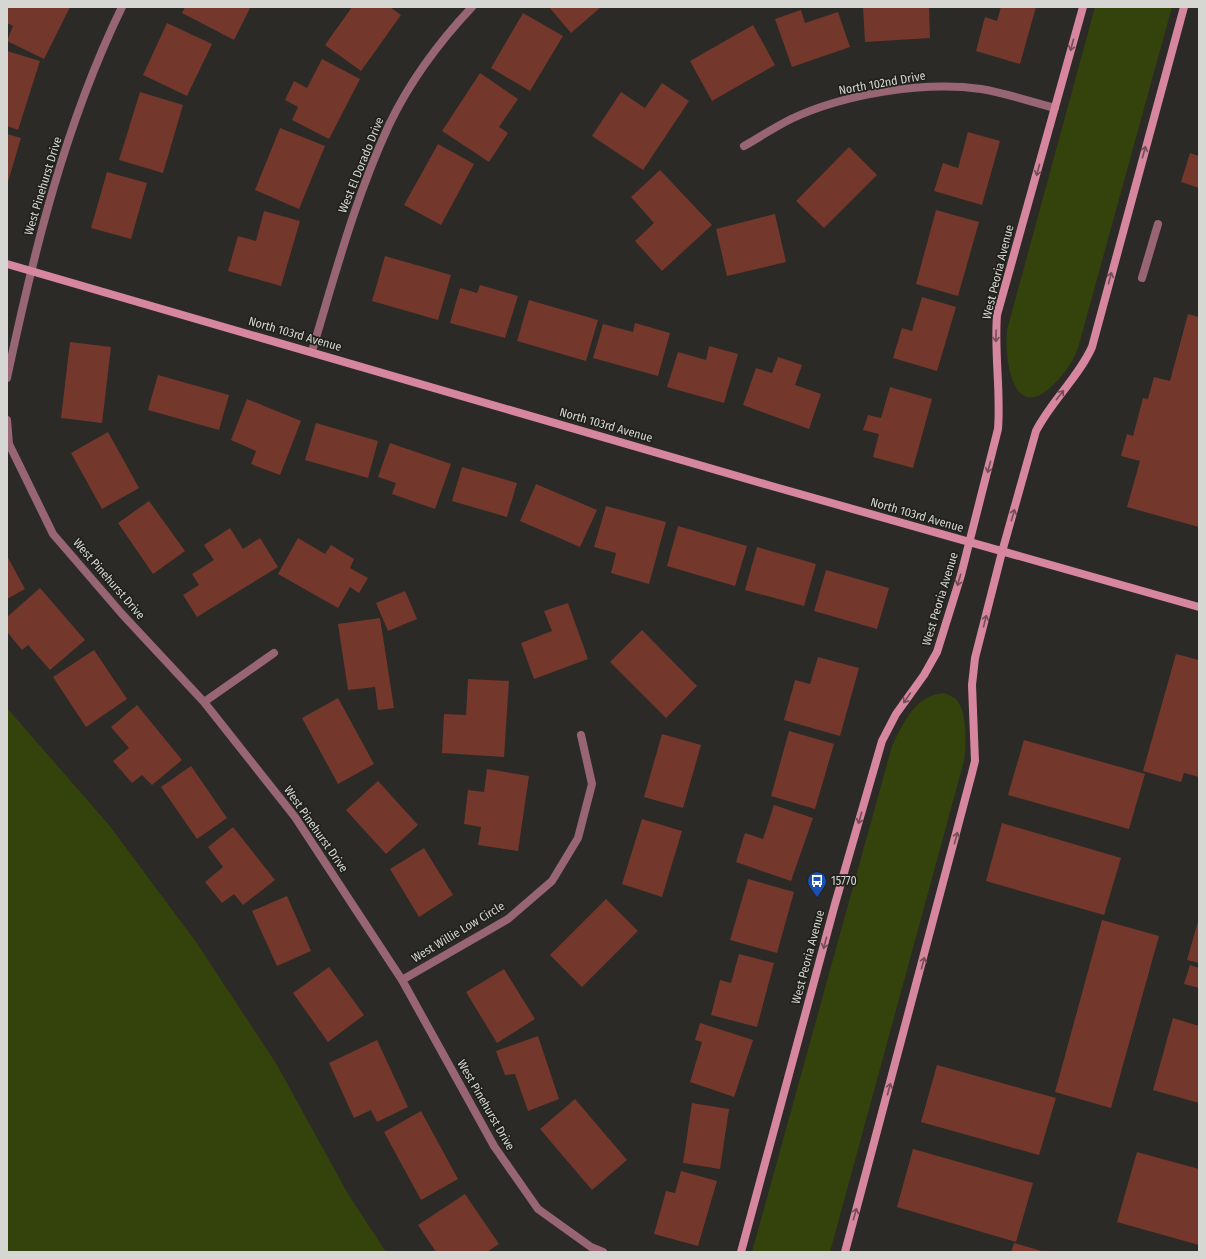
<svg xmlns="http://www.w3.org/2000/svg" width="1206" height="1259" font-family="'Fira Sans Condensed',sans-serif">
	<rect width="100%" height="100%" fill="#2b2a26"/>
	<!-- green -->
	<path fill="#34430b" d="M1095 7H1172L1078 348C1073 361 1066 372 1056 382 1014 427 1004 362 1007 330Z
		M945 693C948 695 953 697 956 699 968 712 966 745 964 761L830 1252H752L892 746C904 722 915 695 945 693Z
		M7 708 109 825 196 942 277 1065 348 1194 386 1252H7Z"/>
	<!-- building -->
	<path fill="#74372b" d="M7 7H70L44 59 7 41 13 26 7 23Z
		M185 7H247L250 8 234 40 182 13Z
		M352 7H390L401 15 361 71 325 45Z
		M549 7H601L571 33Z
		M863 7H929L930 38 865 42Z
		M1001 7H1036L1020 64 976 51 985 17 997 21Z
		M801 10 805 23 838 12 850 47 792 67 775 19Z
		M523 13 563 36 530 91 491 68Z
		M167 23 212 44 187 96 143 75Z
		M753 25 775 65 712 101 690 61Z
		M7 51 40 61 18 130 7 126Z
		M322 59 360 79 329 139 292 120 298 107 285 100 294 81 307 88Z
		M480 73 518 99 499 127 508 133 489 162 442 131Z
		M662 83 689 101 643 170 592 136 621 92 645 108Z
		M140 92 183 105 163 173 119 160Z
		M280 128 325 146 299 209 255 190Z
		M968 132 1000 141 982 205 934 191 943 163 958 168Z
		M7 134 21 138 7 185Z
		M438 144 474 164 441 225 404 205Z
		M849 147 877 175 824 228 796 201Z
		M1190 153 1199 156V188L1181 182Z
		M660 170 712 225 662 271 635 241 654 223 631 197Z
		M107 172 147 183 131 239 91 228Z
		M936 210 979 222 958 296 916 284Z
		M264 211 300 221 281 286 228 271 238 236 256 241Z
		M775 214 786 262 727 276 716 229Z
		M385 256 451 275 438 320 372 301Z
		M480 285 518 296 505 338 450 323 460 288 477 293Z
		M922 297 956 307 937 371 893 358 902 328 912 331Z
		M529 300 598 320 586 361 517 341Z
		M1188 314 1199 317V527L1127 507 1140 461 1121 456 1127 434 1133 436 1143 398 1148 399 1154 377 1170 381Z
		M635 323 670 333 658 376 593 358 603 324 633 332Z
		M70 342 111 347 102 423 61 418Z
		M709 346 738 354 724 403 667 387 678 352 706 360Z
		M778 357 802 365 795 385 821 394 809 429 743 405 756 368 772 373Z
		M158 375 229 395 219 430 148 410Z
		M890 387 932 399 913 468 873 457 879 434 863 430 868 415 881 418Z
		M247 399 301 421 280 475 251 464 256 451 231 440Z
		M316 423 378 441 368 478 305 460Z
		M108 432 139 488 102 509 71 453Z
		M390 443 451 464 435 509 392 494 396 483 378 477Z
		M462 467 517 483 507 517 452 501Z
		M536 484 597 510 580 547 520 521Z
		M149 501 185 551 153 574 118 523Z
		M606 506 666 522 649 584 611 573 616 553 594 547Z
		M678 526 747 546 735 586 667 566Z
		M230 528 243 549 260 538 278 567 197 617 183 595 199 585 192 574 214 560 204 545Z
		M298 538 325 554 331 545 354 559 350 568 368 578 359 593 350 587 338 608 278 574Z
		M757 547 816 564 804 606 745 590Z
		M7 556 25 589 7 599Z
		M826 570 889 588 877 629 814 611Z
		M40 588 85 640 50 670 28 645 22 650 7 632V617Z
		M405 591 417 619 388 631 376 603Z
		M568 603 588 659 534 679 521 643 552 631 544 611Z
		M380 618 394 708 378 710 375 687 348 690 338 624Z
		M642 630 697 686 666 718 610 662Z
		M94 650 127 699 86 727 53 677Z
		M1176 654 1199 660V777L1184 773 1181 782 1143 771Z
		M818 657 859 668 840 736 784 720 795 680 810 684Z
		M468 679 509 681 504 757 442 753 444 714 466 715Z
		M338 698 374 764 338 784 302 718Z
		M137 705 182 760 152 785 142 775 132 783 113 761 129 748 111 727Z
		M789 731 834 744 815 809 771 796Z
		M662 734 701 745 683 808 644 797Z
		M1024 740 1145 774 1129 829 1008 795Z
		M191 766 227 818 197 839 161 787Z
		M487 769 529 776 518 851 478 845 481 827 464 824 468 790 484 792Z
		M378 781 418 825 386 854 346 810Z
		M774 805 813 818 791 881 736 862 745 833 763 839Z
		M642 819 682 831 662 897 622 884Z
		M1002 823 1121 858 1104 915 986 881Z
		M233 827 275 880 243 905 234 894 222 903 205 882 223 867 208 847Z
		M424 848 453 895 419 917 390 869Z
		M748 879 794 892 777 953 730 940Z
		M287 896 311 951 277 966 252 911Z
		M606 899 638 931 582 987 550 955Z
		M1199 918V963L1187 960Z
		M1102 920 1159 936 1111 1108 1055 1092Z
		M739 954 774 963 757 1027 711 1015 720 980 731 983Z
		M1190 965 1199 968V988L1184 984Z
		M329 967 364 1015 328 1042 293 993Z
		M504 969 535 1019 497 1043 466 992Z
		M1173 1018 1199 1026V1103L1153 1090Z
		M700 1023 753 1040 734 1097 690 1082 702 1042 695 1040Z
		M538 1036 559 1099 528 1111 515 1074 505 1075 496 1051Z
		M377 1040 408 1107 377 1122 371 1110 354 1118 329 1063Z
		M937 1065 1056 1098 1039 1155 921 1122Z
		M575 1099 627 1160 592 1190 540 1129Z
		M692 1103 729 1109 720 1169 683 1163Z
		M421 1111 458 1179 421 1200 384 1132Z
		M913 1149 1033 1183 1016 1242 897 1207Z
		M1137 1152 1199 1169V1245L1117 1222Z
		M681 1171 717 1181 698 1246 654 1234 666 1191 675 1193Z
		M465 1194 499 1244 487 1252H436L418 1225Z
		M1014 1243 1045 1252H1011Z"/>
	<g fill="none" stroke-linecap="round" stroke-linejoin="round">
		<!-- lane -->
		<path stroke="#986574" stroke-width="8" d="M1142 278 1158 224"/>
		<!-- street -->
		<path stroke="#986574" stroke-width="8" d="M744 146C760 137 775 127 791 119 844 94 923 81 981 89 1006 93 1031 102 1055 108
			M312 351C335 275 355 198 389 125 409 83 440 41 472 7
			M7 378C34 251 65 124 122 7
			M7 420 9 444 53 534 122 614 204 702 295 817 402 980 494 1146 538 1209 591 1247 603 1252
			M204 702 274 653
			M402 980 508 919 552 881 578 838 592 784 581 735"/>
		<!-- secondary -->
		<path stroke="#d6869e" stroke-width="8" d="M7 264 768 485 1199 607
			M741 1252 835 904 882 741 896 714 924 675 937 652 961 575 998 429C1001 391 994 353 997 315L1083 7
			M845 1252 972 773 975 761 972 685 975 658 1002 552 1036 431C1052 400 1078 378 1092 347L1184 7"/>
	</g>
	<!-- one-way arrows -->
	<defs><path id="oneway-shaft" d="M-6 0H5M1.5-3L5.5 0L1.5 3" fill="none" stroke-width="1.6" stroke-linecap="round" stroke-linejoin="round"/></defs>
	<g stroke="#724e56">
		<use href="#oneway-shaft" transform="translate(1072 45) rotate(105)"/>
		<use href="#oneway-shaft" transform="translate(1144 152) rotate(-75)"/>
		<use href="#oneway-shaft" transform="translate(1038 170) rotate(105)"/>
		<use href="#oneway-shaft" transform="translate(1110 278) rotate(-75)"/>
		<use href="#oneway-shaft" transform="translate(996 336) rotate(91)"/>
		<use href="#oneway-shaft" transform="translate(1060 395) rotate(-52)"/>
		<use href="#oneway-shaft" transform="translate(989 467) rotate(105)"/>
		<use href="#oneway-shaft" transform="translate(1013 515) rotate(-74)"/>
		<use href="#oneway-shaft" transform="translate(959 580) rotate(106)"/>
		<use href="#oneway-shaft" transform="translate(985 621) rotate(-76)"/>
		<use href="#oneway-shaft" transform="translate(907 698) rotate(124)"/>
		<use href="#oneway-shaft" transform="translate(860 818) rotate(106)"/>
		<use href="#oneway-shaft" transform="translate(956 838) rotate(-75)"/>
		<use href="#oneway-shaft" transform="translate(825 943) rotate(105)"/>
		<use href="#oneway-shaft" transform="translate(923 963) rotate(-75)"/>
		<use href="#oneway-shaft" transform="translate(889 1089) rotate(-75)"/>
		<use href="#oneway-shaft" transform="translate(855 1214) rotate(-74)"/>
	</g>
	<!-- icons -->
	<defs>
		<g id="bus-pin" transform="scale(1)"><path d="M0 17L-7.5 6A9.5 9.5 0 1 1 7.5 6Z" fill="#1a4fb4" stroke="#21211c"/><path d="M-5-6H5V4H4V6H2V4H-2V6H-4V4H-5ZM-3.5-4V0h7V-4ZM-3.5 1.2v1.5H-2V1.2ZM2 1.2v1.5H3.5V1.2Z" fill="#fff"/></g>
	</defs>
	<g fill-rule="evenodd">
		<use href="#bus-pin" x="817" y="881"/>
	</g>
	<g text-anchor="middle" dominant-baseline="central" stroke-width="3.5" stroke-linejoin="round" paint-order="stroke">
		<!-- street labels -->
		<g font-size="12" fill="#d6d6d3" stroke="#21211c">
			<text transform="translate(882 83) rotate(-10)">North 102nd Drive</text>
			<text transform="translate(361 165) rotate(-68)">West El Dorado Drive</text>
			<text transform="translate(43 186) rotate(-73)">West Pinehurst Drive</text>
			<text transform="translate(998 272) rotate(-76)">West Peoria Avenue</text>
			<text transform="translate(295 334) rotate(16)">North 103rd Avenue</text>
			<text transform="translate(606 425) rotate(16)">North 103rd Avenue</text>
			<text transform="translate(917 515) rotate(16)">North 103rd Avenue</text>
			<text transform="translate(109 579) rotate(49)">West Pinehurst Drive</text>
			<text transform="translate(940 599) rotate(-73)">West Peoria Avenue</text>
			<text transform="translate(316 829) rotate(55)">West Pinehurst Drive</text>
			<text transform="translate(458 932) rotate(-31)">West Willie Low Circle</text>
			<text transform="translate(808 957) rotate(-75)">West Peoria Avenue</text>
			<text transform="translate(486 1105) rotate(60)">West Pinehurst Drive</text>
		</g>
		<!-- poi labels -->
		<g font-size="12" fill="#d6d6d3" stroke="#21211c" text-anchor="start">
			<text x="831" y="881">15770</text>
		</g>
	</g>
	<!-- border -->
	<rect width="1206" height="1259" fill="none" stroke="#d6d6d3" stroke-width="16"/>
</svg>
